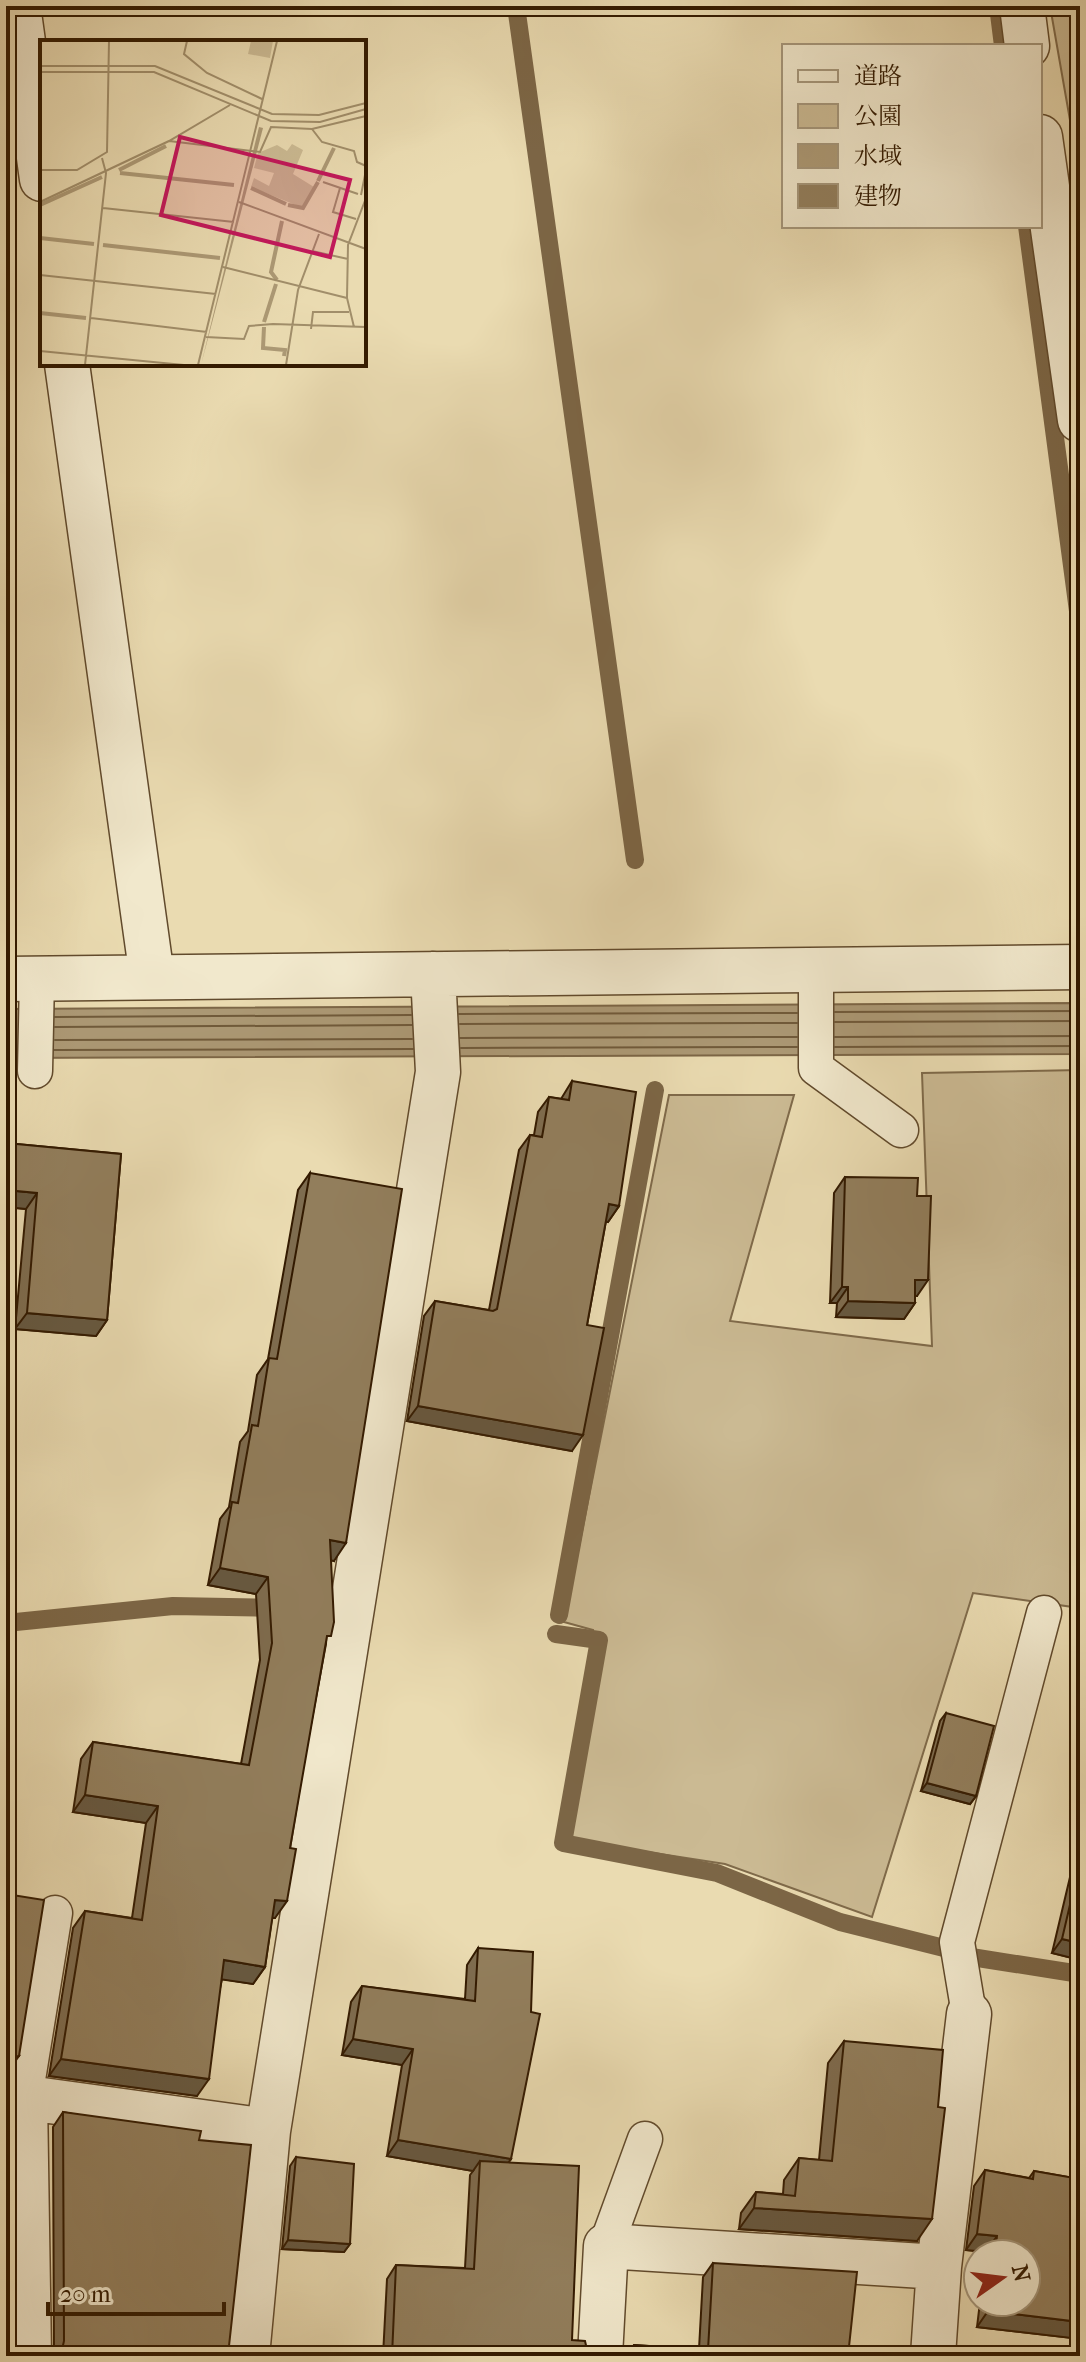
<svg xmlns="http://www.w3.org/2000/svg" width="1086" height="2362" font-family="'IM FELL French Canon','Noto Serif JP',serif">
	<rect width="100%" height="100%" fill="#eadbb1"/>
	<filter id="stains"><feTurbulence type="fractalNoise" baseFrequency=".0025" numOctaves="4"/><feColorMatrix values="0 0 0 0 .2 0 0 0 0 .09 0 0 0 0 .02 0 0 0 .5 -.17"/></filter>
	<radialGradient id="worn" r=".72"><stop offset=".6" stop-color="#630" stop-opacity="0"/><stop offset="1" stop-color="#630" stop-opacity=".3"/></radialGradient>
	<!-- green -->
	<path fill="#cbba93" stroke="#7f6a4a" stroke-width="2" d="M1050 6H1080V142L1074 143Z
		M1080 1070V1608L973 1593 872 1917 725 1864 563 1839 593 1630 564 1622 669 1095H794L730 1321 932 1346 922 1073Z"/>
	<!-- water -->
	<path fill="#ac9975" stroke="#7c6646" stroke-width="2" d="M1080 1003V1054L6 1058V1009Z"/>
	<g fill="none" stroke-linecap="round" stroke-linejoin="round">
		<!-- shore -->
		<path stroke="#705a3a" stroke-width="2" d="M835 1012 1080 1011
			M459 1014 797 1013
			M55 1017 411 1015
			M835 1022 1080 1021
			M460 1024 797 1023
			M55 1027 412 1025
			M835 1037 1080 1036
			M460 1038 797 1037
			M55 1040 412 1039
			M835 1047 1080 1046
			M461 1048 797 1047
			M54 1050 413 1049"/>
		<!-- stream -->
		<path stroke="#7c6646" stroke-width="18" d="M516 6 635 860
			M998 6 1003 46
			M1027 226 1080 626
			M559 1615 655 1090
			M6 1623 173 1606 278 1608
			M556 1634 599 1640 563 1843 717 1873 840 1922 948 1949
			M965 1956 1080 1974"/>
		<!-- service casing -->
		<g stroke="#614a2c" stroke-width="37">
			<path id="service" d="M816 970V1068L901 1130
				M35 1071 37 978
				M969 2014 957 1942 1044 1613
				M25 2098 55 1913
				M606 2246 645 2139"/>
		</g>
		<!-- minor casing -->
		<g stroke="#614a2c" stroke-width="47">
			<path id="minor" d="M18 6 42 179
				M1022 6 1027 46
				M1040 137 1080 420
				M67 364 152 977
				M6 979 1080 967
				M6 2095 268 2131
				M25 2098 29 2356
				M247 2356 268 2131 438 1072 433 974
				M600 2356 606 2246 939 2267
				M933 2356 939 2267 969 2014"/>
		</g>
		<!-- service -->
		<use href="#service" stroke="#f1e8cc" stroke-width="34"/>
		<!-- minor -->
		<use href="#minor" stroke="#f1e8cc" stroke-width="44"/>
	</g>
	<!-- wall -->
	<path fill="#7e6c4f" stroke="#331a00" stroke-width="2" d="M572 1081 619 1206 608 1222 606 1221 587 1325 572 1451 407 1421 424 1316 435 1301 489 1310 519 1150 530 1135H534L538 1112 549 1097 561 1099Z
		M6 1143 121 1154 107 1320 96 1336 15 1329 26 1209 6 1207Z
		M310 1173 334 1561 331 1560 326 1644 275 1918H272L265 1967 253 1984 222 1979 197 2096 49 2076 73 1928 85 1911 132 1918 146 1823 73 1812 81 1759 93 1742 241 1764 260 1660 256 1594 208 1585 220 1519 229 1507 240 1442 248 1431 257 1375 268 1359 298 1190Z
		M845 1177 917 1196V1296H915V1303L904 1319 836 1317 837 1303H830L834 1193Z
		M1080 1684V1710L1075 1709Z
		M946 1713 976 1796 970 1804 921 1791 940 1721Z
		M1080 1835V1960L1052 1953Z
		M478 1948 511 2159 508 2163 572 2340 590 2356H383L387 2279 396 2265 465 2268 470 2175 473 2171 387 2156 402 2065 342 2055 351 2002 362 1986 465 1999 467 1965Z
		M844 2041 917 2241 739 2229 741 2213 756 2192 783 2194 784 2180 799 2158 819 2160 828 2063Z
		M63 2112 199 2140 229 2346 233 2356H54L53 2127Z
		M296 2157 350 2244 344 2252 282 2249 290 2166Z
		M985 2170 1029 2178 1034 2171 1080 2179V2339L977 2327 980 2302H1026V2254H986V2252L966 2250 974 2186Z
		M713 2263 848 2356H626L634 2345 699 2349 703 2277Z"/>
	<!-- shaded-wall -->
	<path fill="#665840" stroke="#331a00" stroke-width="2" d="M6 1190 37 1193 26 1209 6 1207Z
		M609 1204 619 1206 608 1222 598 1220Z
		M915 1280H928L917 1296H904Z
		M842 1287H848L837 1303H830Z
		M848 1301 915 1303 904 1319 836 1317Z
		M27 1313 107 1320 96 1336 15 1329Z
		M418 1406 583 1435 572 1451 407 1421Z
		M330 1540 346 1543 334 1561 318 1558Z
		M220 1568 268 1577 256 1594 208 1585Z
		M1080 1702V1710L1075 1709Z
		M927 1783 976 1796 970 1804 921 1791Z
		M85 1795 158 1806 146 1823 73 1812Z
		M275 1900 287 1901 275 1918 263 1917Z
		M1062 1939 1080 1943V1960L1052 1953Z
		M224 1960 265 1967 253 1984 212 1978Z
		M353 2039 413 2049 402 2065 342 2055Z
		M19 2056 9 2070 6 2071V2058Z
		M61 2059 209 2079 197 2096 49 2076Z
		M398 2140 511 2159 499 2175 480 2161 473 2171 387 2156Z
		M754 2208 932 2219 917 2241 739 2229Z
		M977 2234 997 2236 986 2252 966 2250Z
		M288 2240 350 2244 344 2252 282 2249Z
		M988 2311 1080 2322V2339L977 2327Z"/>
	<!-- building -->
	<path fill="#927e5c" stroke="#331a00" stroke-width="2" d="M572 1081 636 1092 619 1206 609 1204 587 1325 604 1328 583 1435 418 1406 435 1301 493 1311 497 1309 530 1135 542 1137 549 1097 569 1100Z
		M6 1143 121 1154 107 1320 27 1313 37 1193 6 1190Z
		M310 1173 402 1189 346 1543 330 1540 334 1622 331 1636H327L290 1848 296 1849 287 1901 275 1900 265 1967 224 1960 209 2079 61 2059 85 1911 142 1920 158 1806 85 1795 93 1742 249 1765 272 1643 268 1577 220 1568 232 1502 238 1503 252 1425 258 1426 269 1358 277 1359Z
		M845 1177 918 1178 917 1196H931L928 1280H915V1303L848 1301V1287H842Z
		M946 1713 994 1726 976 1796 927 1783Z
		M1080 1862V1943L1062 1939Z
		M6 1894 44 1900 19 2056 6 2058Z
		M478 1948 533 1952 531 2012 540 2014 511 2159 398 2140 413 2049 353 2039 362 1986 475 2001Z
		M844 2041 943 2050 938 2107 945 2108 932 2219 754 2208 756 2192 795 2196 799 2158 832 2161Z
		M63 2112 201 2131 199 2140 251 2145 229 2346H234L233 2356H59L61 2354 64 2341Z
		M296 2157 354 2164 350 2244 288 2240Z
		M480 2161 579 2166 572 2340 585 2341 588 2354 590 2356H392L396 2265 474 2269Z
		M985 2170 1033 2179 1034 2171 1080 2179V2322L988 2311 989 2302H1026V2254H995L997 2236 977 2234Z
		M6 2195H12L15 2342 18 2353 20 2356H6Z
		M713 2263 857 2272 848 2356H630L634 2345 708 2350Z"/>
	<!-- overview -->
	<g transform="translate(40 40)">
		<rect width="326" height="326" fill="#eadbb1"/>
		<path d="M211 1H233L230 18 208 14ZM252 104 263 110 253 134 274 147 263 168 211 147 214 138 229 146 234 133 214 128 218 113 237 105 247 111Z" fill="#cbba93"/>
		<path d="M219 87 223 88 161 325Z" fill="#ac9975"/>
		<path fill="none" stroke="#ac9975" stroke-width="4" d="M79 130 126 106M80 133 194 145M278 141 294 108M211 148 246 164M0 165 62 137M248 165 263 168 278 142M0 198 54 204M63 205 180 218M237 240 231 232 242 181M0 273 46 278M224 282 236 244M224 287 223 308 245 310 244 316"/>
		<path fill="none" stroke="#a18e6a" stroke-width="2" d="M147 1 144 14 167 33 222 59M0 26H115L232 74 279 75 326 63M0 32H114L231 81 280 82 326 69M272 89 282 102 314 111 317 122 326 126M129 101 220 112 231 87 272 89 326 76M0 130H37L67 112 69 1M283 142 318 154M300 148 293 172 316 179M321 155 326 130M0 162 129 101 190 65M199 162 326 209M63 168 194 182M272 211 308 219M183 227 307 258M0 235 176 254M51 278 167 292M314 287 307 258 308 205 326 158M271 289 273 272H309M166 297 204 299 209 286 233 284 326 287M0 311 144 325M45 325 66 133 62 118M158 325 237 1M246 325 258 250 279 194"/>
		<path fill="#c2185b" fill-opacity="0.15" stroke="#c2185b" stroke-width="4" d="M140 97 310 140 290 217 121 175Z"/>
		<rect width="326" height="326" fill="none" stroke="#331a00" stroke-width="4"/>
	</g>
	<!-- margin -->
	<rect width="1086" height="2362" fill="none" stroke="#eadbb1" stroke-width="32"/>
	<rect x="8" y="8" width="1070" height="2346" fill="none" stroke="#331a00" stroke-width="4"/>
	<rect x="16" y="16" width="1054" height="2330" fill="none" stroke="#331a00" stroke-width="2"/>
	<!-- legend -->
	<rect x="782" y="44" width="260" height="184" fill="#f1e8cc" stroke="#a5967a" stroke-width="2"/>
	<rect x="798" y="70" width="40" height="12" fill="#f1e8cc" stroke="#a5967a" stroke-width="2"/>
	<text x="854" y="84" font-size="24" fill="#331a00">道路</text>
	<rect x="798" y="104" width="40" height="24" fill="#cbba93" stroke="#a5967a" stroke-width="2"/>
	<text x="854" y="124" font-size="24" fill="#331a00">公園</text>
	<rect x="798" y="144" width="40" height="24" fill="#ac9975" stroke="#a5967a" stroke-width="2"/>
	<text x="854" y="164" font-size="24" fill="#331a00">水域</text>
	<rect x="798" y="184" width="40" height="24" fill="#927e5c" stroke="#a5967a" stroke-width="2"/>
	<text x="854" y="204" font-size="24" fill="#331a00">建物</text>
	<!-- north arrow -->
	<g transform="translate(1002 2278) rotate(76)"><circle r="38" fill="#f1e8cc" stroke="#a5967a" stroke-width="2"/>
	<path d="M0-6L14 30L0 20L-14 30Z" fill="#8f2418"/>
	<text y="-12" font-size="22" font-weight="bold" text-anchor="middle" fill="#331a00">N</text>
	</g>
	<!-- scale -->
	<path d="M48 2302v12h176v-12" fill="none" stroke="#331a00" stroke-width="4"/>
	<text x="60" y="2302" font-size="24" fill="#331a00" stroke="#f1e8cc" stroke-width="6" paint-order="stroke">20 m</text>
	<rect width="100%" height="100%" filter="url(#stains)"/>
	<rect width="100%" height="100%" fill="url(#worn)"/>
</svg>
